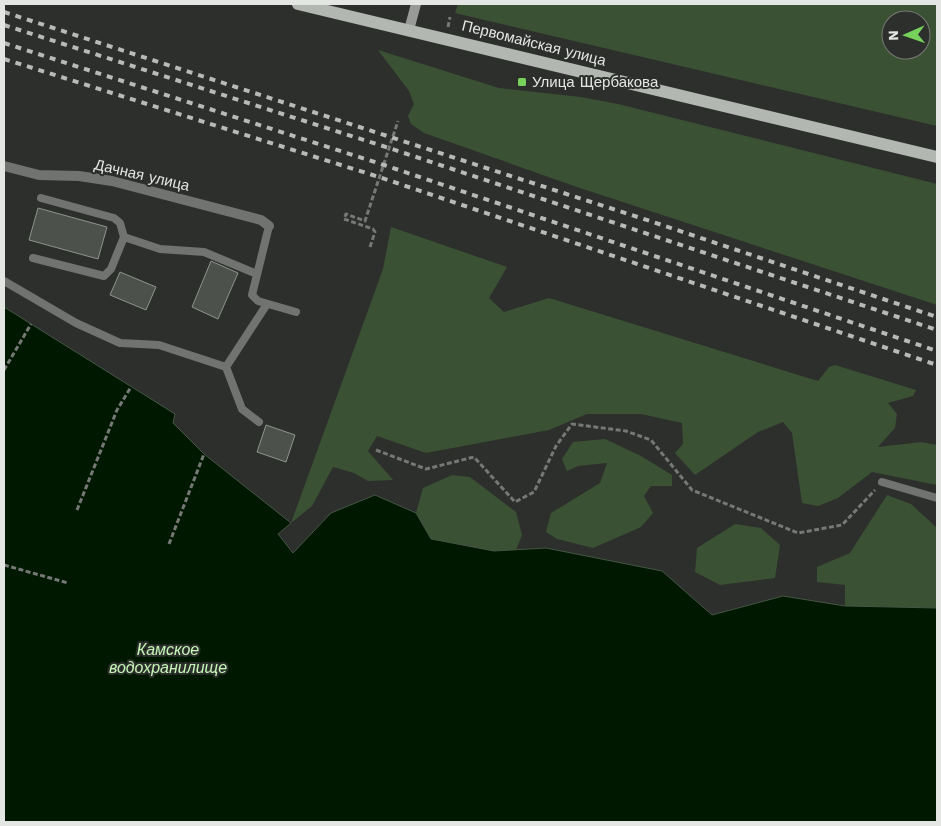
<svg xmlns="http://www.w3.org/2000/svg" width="941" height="826" font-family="'Work Sans',sans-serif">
	<rect width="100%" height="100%" fill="#2c2f2b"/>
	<!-- green -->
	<path fill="#3b5134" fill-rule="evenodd" d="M458 4H937V126L455 13ZM891 20H921V50H891Z
		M378 50 499 88 581 97 618 104 937 184V305L577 187 424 133 411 124 408 116 414 104 409 91Z
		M391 227 507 267 489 298 504 312 549 298 818 381 829 367 835 365 916 390 913 396 888 403 897 414 895 428 878 447 921 442 937 445V485L872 472 838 498 818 506 802 503 792 433 783 422 758 432 695 475 675 453 683 444 682 423 641 414H587L549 430 426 453 377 436 368 451 393 480 368 481 354 473 333 467 312 506 291 523 383 269Z
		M605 439 641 456 672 475V486H651L644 496 653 513 641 527 593 548 557 539 546 532 551 513 600 483 607 463 578 466 567 471 562 459 573 442Z
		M452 475 470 477 516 512 522 535 516 550 494 551 431 539 416 513 423 488Z
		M887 495 911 504 937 528V608L845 606V585L817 582V567L850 553Z
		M735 524 761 528 780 545 775 578 720 585 695 572 697 548Z"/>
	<!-- water -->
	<path fill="#011800" stroke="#455644" d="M4 307 175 414 173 423 204 454 291 523 278 534 293 553 331 513 375 495 416 513 431 539 494 551 546 548 662 571 712 615 783 596 845 606 937 608V822H4Z"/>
	<!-- building -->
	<path fill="#4d514c" stroke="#8f948e" d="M38 208 107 227 98 259 29 240Z
		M211 261 238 273 218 319 192 307Z
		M120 272 156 287 146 310 110 295Z
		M266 425 295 435 286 462 257 452Z"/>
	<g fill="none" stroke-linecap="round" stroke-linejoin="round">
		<!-- path -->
		<path stroke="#757874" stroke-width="3" stroke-dasharray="5 2.5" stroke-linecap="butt" d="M448 27 450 17
			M370 247 375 232 373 229 344 219 346 214 365 221 398 121
			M4 370 31 324
			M376 450 426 469 474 457 515 502 534 492 556 446 572 424 626 431 651 440 692 490 798 533 842 525 875 490
			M77 510 117 410 131 387
			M169 544 204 454
			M4 565 68 583"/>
		<!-- lane -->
		<path stroke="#717370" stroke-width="8" d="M41 198 114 218 120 223 124 237 160 249 204 252 257 274
			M269 226 252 295 258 301 296 312
			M33 258 104 276 111 269 124 237
			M4 281 76 323 120 343 159 345 226 367 267 304
			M226 367 242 409 259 422
			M882 482 937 498"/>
		<!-- street -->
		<path stroke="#717370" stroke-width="10" d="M4 166 39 175 79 176 112 181 261 220 269 226"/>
		<!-- secondary -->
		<path stroke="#979a96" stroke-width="10" d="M409 30 416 4"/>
		<!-- primary -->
		<path stroke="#b3b7b2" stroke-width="12" d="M298 4 937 157"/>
		<!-- rail -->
		<path stroke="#b8bab7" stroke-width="4" stroke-dasharray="6 6" stroke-linecap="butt" d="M4 12 650 221 937 317
			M4 25 389 148 937 330
			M4 43 384 165 937 351
			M4 59 379 177 937 365"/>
	</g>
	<!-- markers -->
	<rect fill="#76d25a" stroke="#2c2f2b" stroke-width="2" x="517" y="77" width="10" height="10" rx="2.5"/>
	<g text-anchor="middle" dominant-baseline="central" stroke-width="4" stroke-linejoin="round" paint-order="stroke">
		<!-- street labels -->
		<g font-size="15" fill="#e4e6e3" stroke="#2c2f2b">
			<text transform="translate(534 43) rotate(14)">Первомайская улица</text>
			<text transform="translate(142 175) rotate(13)">Дачная улица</text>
		</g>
		<!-- poi labels -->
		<g font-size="15" fill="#e4e6e3" stroke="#2c2f2b" text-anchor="start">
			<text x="532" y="82">Улица Щербакова</text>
		</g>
		<!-- water labels -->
		<g font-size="16" font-style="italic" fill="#c4f4b6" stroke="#2c2f2b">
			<text x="168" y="649">Камское<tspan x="168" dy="18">водохранилище</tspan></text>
		</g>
	</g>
	<!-- border -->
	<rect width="941" height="826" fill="none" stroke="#e4e6e3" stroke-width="10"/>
	<!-- north arrow -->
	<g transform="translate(906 35) rotate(268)"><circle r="24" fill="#2c2f2b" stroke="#767875"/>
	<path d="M0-4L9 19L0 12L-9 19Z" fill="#76d25a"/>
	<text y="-8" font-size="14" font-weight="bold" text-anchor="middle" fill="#e4e6e3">N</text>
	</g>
</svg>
